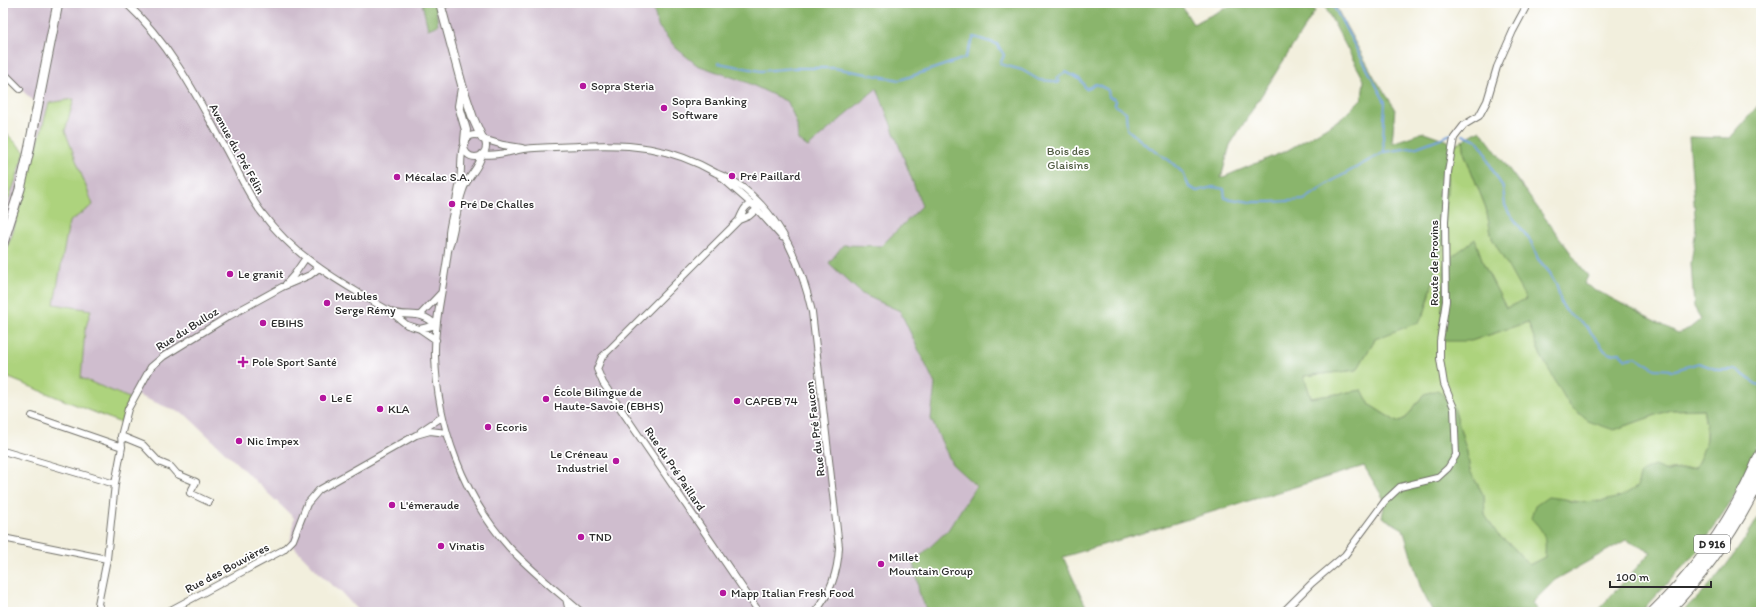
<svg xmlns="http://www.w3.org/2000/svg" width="1764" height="615" font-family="Itim,sans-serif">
	<rect width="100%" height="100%" fill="#fff"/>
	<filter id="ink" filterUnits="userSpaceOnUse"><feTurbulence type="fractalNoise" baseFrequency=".025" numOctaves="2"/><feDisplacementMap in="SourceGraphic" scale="8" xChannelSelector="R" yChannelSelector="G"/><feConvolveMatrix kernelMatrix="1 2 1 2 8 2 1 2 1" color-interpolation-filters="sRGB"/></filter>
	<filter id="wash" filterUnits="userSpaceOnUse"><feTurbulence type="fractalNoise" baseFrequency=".012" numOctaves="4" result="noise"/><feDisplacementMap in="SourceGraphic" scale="16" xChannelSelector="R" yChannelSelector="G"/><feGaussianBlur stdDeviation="0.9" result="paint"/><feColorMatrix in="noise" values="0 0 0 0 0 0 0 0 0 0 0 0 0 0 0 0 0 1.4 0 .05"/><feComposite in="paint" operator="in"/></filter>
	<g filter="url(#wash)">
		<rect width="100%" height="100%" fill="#f2efdd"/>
		<!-- industrial -->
		<path fill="#cfbdce" d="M3 3H422L428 29 436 8 456 3H652L658 26 676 48 697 65 746 82 788 102 797 125 798 140 877 88 922 206 881 246 843 245 862 294 900 311 935 384 932 419 952 464 976 487 948 530 914 562 919 592 926 609 925 612H359L341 592 326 580 292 545 289 550 294 518 186 415 137 395 129 398 81 378 85 330 91 310 54 305 69 222 93 205 65 131 73 99 3 257V217L25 152 38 105 3 73Z"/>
		<!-- green -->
		<path fill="#add37d" stroke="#6c7f54" d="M74 99 65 131 93 205 69 222 54 304 91 310 85 330 81 378 129 398 121 423 4 376 3 380V257L12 235 49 103Z
			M3 130 25 152 3 217Z
			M1463 140 1465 155 1486 208 1492 238 1527 299 1506 308 1484 265 1475 240 1471 341 1528 322 1541 356 1614 430 1670 410 1703 409C1708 436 1708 444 1695 468L1642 472 1637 487C1632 490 1626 494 1621 497 1608 503 1578 504 1565 499L1543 531 1546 545 1545 557 1529 565 1512 546 1497 535 1485 515 1484 496 1470 471 1467 452 1454 408 1424 394 1406 418 1397 422 1370 405 1362 390 1311 398 1304 376 1357 370 1375 339 1419 321 1425 311 1430 295 1448 172 1455 145Z"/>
		<!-- forest -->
		<path fill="#8ab56c" stroke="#5a704c" d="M422 3H456L436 8 438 25 428 29Z
			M652 3H1180L1193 24 1236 3H1310L1315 11 1230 145 1221 178 1288 150 1342 118 1362 98 1364 80 1323 3H1334L1347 28 1376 80 1395 108 1392 143 1424 132 1441 138 1455 145 1448 172 1444 241 1425 311 1419 322 1375 339 1357 370 1304 376 1311 398 1362 390 1370 405 1397 422 1406 418 1424 394 1438 390 1454 408 1467 452 1470 471 1484 496 1485 515 1498 535 1512 546 1529 565 1545 557C1546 536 1545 533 1531 518L1535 506 1548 497 1565 499 1572 502 1603 501 1620 497 1637 487 1641 472 1654 466 1667 471 1695 468C1707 445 1709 434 1703 409L1670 410 1614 430 1588 421 1569 405 1541 356 1528 322 1471 341H1440L1445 262 1475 239 1484 265 1506 308 1526 299 1492 238 1486 208 1465 155 1463 140 1480 130 1588 276 1584 284 1678 333 1690 328 1701 319 1694 307 1693 292 1691 263 1696 228 1689 137 1730 138 1761 102V436L1749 465 1732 500 1696 553 1640 612H1596L1651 552 1626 540 1555 580 1532 603 1538 612H1433L1421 589 1403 529 1382 517 1385 501 1364 466 1063 557 1086 606 1093 612H925L926 609 919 592 914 562 948 530 976 486 952 464 931 419 935 384 900 311 862 294 829 263 843 245 881 246 922 206 877 88 808 147 798 140 797 125 788 102 746 82 697 65 676 48 658 26Z
			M1761 513V612H1682C1715 584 1739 550 1761 513Z"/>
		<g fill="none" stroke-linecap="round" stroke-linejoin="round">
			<!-- stream -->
			<path stroke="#76a4df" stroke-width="2" d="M1332 3 1385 102 1383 137 1384 152
				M718 63 761 71 794 68H834L900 80 965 58 974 37 997 44 1004 55 1000 64 1022 70 1039 80 1052 81 1057 83 1059 82 1056 78 1066 72 1081 80 1086 89 1096 84 1108 90 1109 97 1115 99V105L1126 112 1127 129 1146 145 1170 161 1183 173 1189 187 1197 191 1213 187 1224 189 1225 198 1251 202H1272L1304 200 1332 181 1384 152 1417 147 1454 133
				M1463 134 1477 140 1485 151 1488 161 1503 188 1505 205 1508 211 1531 242 1538 259 1550 273 1557 286 1561 303 1566 311 1587 327 1605 351 1610 354 1620 353 1626 359 1636 357 1655 369 1675 370 1699 363 1718 370H1737L1756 384 1761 385"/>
		</g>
	</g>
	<g filter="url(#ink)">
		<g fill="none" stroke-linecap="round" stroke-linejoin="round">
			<!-- minor casing -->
			<g stroke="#717069" stroke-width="8">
				<path id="minor" d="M126 3C171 44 200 102 229 155 240 175 248 195 262 213 295 258 343 284 391 312 410 318 419 309 436 325
					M3 72 20 89
					M464 146a11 11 0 1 1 22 0a11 11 0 1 1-22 0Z
					M483 139 503 145 522 148
					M463 147C460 158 462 168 460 180 458 198 451 215 449 233 449 239 449 245 448 251 444 286 434 321 435 356 437 425 463 496 509 547 531 571 557 591 581 612
					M722 178 754 206 782 237
					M739 220 749 216 757 209 758 202C746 203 743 210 739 220L602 357 597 369 603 383 759 612
					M448 251C455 231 456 210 463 190 467 177 480 168 482 154 495 157 511 151 524 149 542 147 561 147 579 146 630 143 671 147 716 173 722 176 729 178 735 182 779 212 801 262 812 312L839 547C838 571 831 593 815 612
					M286 284 294 275 305 259
					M392 313 407 325 420 329 436 340
					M421 314 441 293
					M420 329 436 325
					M32 416 122 447
					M421 431 442 417
					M121 436 143 445 159 462 171 467 177 474 196 482 190 493 209 502
					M3 451 115 484
					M3 538 107 559
					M566 598 569 612
					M102 612 98 604 107 559 115 484 122 447 121 436 128 409 151 367 164 356 229 316 282 287 310 275 319 268
					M167 612 283 550 293 540 307 504 319 490 416 435 430 431 447 433
					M1283 612 1312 583 1345 555 1385 501 1400 487 1437 478 1448 468 1456 455 1454 408 1444 384 1440 359V341L1446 301 1445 221 1448 172 1454 138 1464 125 1479 116 1487 101 1497 67 1513 31 1528 3"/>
			</g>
			<!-- tertiary casing -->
			<g stroke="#717069" stroke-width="10">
				<path id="tertiary" d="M440 3 462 85 473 118 482 138
					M462 88 459 106 466 130 465 141"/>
			</g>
			<!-- secondary casing -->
			<g stroke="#717069" stroke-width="11">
				<path id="secondary" d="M3 243 20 189 28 155 58 3"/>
			</g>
			<!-- trunk casing -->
			<g stroke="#717069" stroke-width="12">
				<path id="trunk" d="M1653 612C1700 567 1736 514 1761 453
					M1667 612C1706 572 1737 527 1761 477"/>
			</g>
			<!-- minor -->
			<use href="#minor" stroke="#fff" stroke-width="6"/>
			<!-- tertiary -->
			<use href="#tertiary" stroke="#fff" stroke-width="8"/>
			<!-- secondary -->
			<use href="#secondary" stroke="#fff" stroke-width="9"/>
			<!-- trunk -->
			<use href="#trunk" stroke="#fff" stroke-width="10"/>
		</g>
	</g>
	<!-- markers -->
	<g fill="#b5179e" stroke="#fff" stroke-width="1.5">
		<circle cx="583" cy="86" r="4"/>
		<circle cx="664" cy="108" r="4"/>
		<circle cx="732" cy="176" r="4"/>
		<circle cx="397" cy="177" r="4"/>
		<circle cx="452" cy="204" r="4"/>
		<circle cx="230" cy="274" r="4"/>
		<circle cx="327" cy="303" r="4"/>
		<circle cx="263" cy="323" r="4"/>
		<path d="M241 356h4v4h4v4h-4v4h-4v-4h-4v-4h4z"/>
		<circle cx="323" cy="398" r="4"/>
		<circle cx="546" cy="399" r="4"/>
		<circle cx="737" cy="401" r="4"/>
		<circle cx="380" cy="409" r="4"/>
		<circle cx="488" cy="427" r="4"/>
		<circle cx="239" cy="441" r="4"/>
		<circle cx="616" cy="461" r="4"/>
		<circle cx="392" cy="505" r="4"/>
		<circle cx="581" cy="537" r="4"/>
		<circle cx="441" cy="546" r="4"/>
		<circle cx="881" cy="564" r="4"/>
		<circle cx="723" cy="593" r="4"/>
	</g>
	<g text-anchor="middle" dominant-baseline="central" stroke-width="3.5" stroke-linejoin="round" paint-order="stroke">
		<!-- shield labels -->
		<rect fill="#fff" stroke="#6b6b6b" stroke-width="1" x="1694" y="535" width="36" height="18" rx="3"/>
		<g font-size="11" font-weight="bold" fill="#2b2b2b">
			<text x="1712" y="544">D 916</text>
		</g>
		<!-- poi labels -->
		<g font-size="12" fill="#2b2b2b" stroke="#fff" text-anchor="start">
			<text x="591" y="86">Sopra Steria</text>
			<text x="672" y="101">Sopra Banking<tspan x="672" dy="14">Software</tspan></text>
			<text x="740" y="176">Pré Paillard</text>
			<text x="405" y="177">Mécalac S.A.</text>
			<text x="460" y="204">Pré De Challes</text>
			<text x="238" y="274">Le granit</text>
			<text x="335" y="296">Meubles<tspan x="335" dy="14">Serge Rémy</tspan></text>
			<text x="271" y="323">EBIHS</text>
			<text x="252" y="362">Pole Sport Santé</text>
			<text x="554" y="392">École Bilingue de<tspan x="554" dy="14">Haute-Savoie (EBHS)</tspan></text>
			<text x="331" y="398">Le E</text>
			<text x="745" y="401">CAPEB 74</text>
			<text x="388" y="409">KLA</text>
			<text x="496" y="427">Ecoris</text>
			<text x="247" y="441">Nic Impex</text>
			<text x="608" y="454" text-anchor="end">Le Créneau<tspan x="608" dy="14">Industriel</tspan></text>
			<text x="400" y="505">L'émeraude</text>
			<text x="589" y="537">TND</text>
			<text x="449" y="546">Vinatis</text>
			<text x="889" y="557">Millet<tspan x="889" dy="14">Mountain Group</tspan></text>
			<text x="731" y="593">Mapp Italian Fresh Food</text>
		</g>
		<!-- street labels -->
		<g font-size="12" fill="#2b2b2b" stroke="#fff">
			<text transform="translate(237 149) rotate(61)">Avenue du Pré Félin</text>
			<text transform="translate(1434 263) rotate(-90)">Route de Provins</text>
			<text transform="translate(187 329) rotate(-32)">Rue du Bulloz</text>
			<text transform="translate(815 429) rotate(-97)">Rue du Pré Faucon</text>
			<text transform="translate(675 469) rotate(56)">Rue du Pré Paillard</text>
			<text transform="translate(227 568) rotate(-28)">Rue des Bouvières</text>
		</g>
		<!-- park labels -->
		<g font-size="12" fill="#525d44" stroke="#fff">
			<text x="1068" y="151">Bois des<tspan x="1068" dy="14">Glaisins</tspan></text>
		</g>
	</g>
	<!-- margin -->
	<rect width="1764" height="615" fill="none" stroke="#fff" stroke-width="16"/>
	<!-- scale -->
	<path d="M1610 581v6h101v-6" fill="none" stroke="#2b2b2b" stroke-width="2"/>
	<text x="1616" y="581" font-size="12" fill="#2b2b2b" stroke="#ffffff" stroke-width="3" paint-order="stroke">100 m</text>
</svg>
